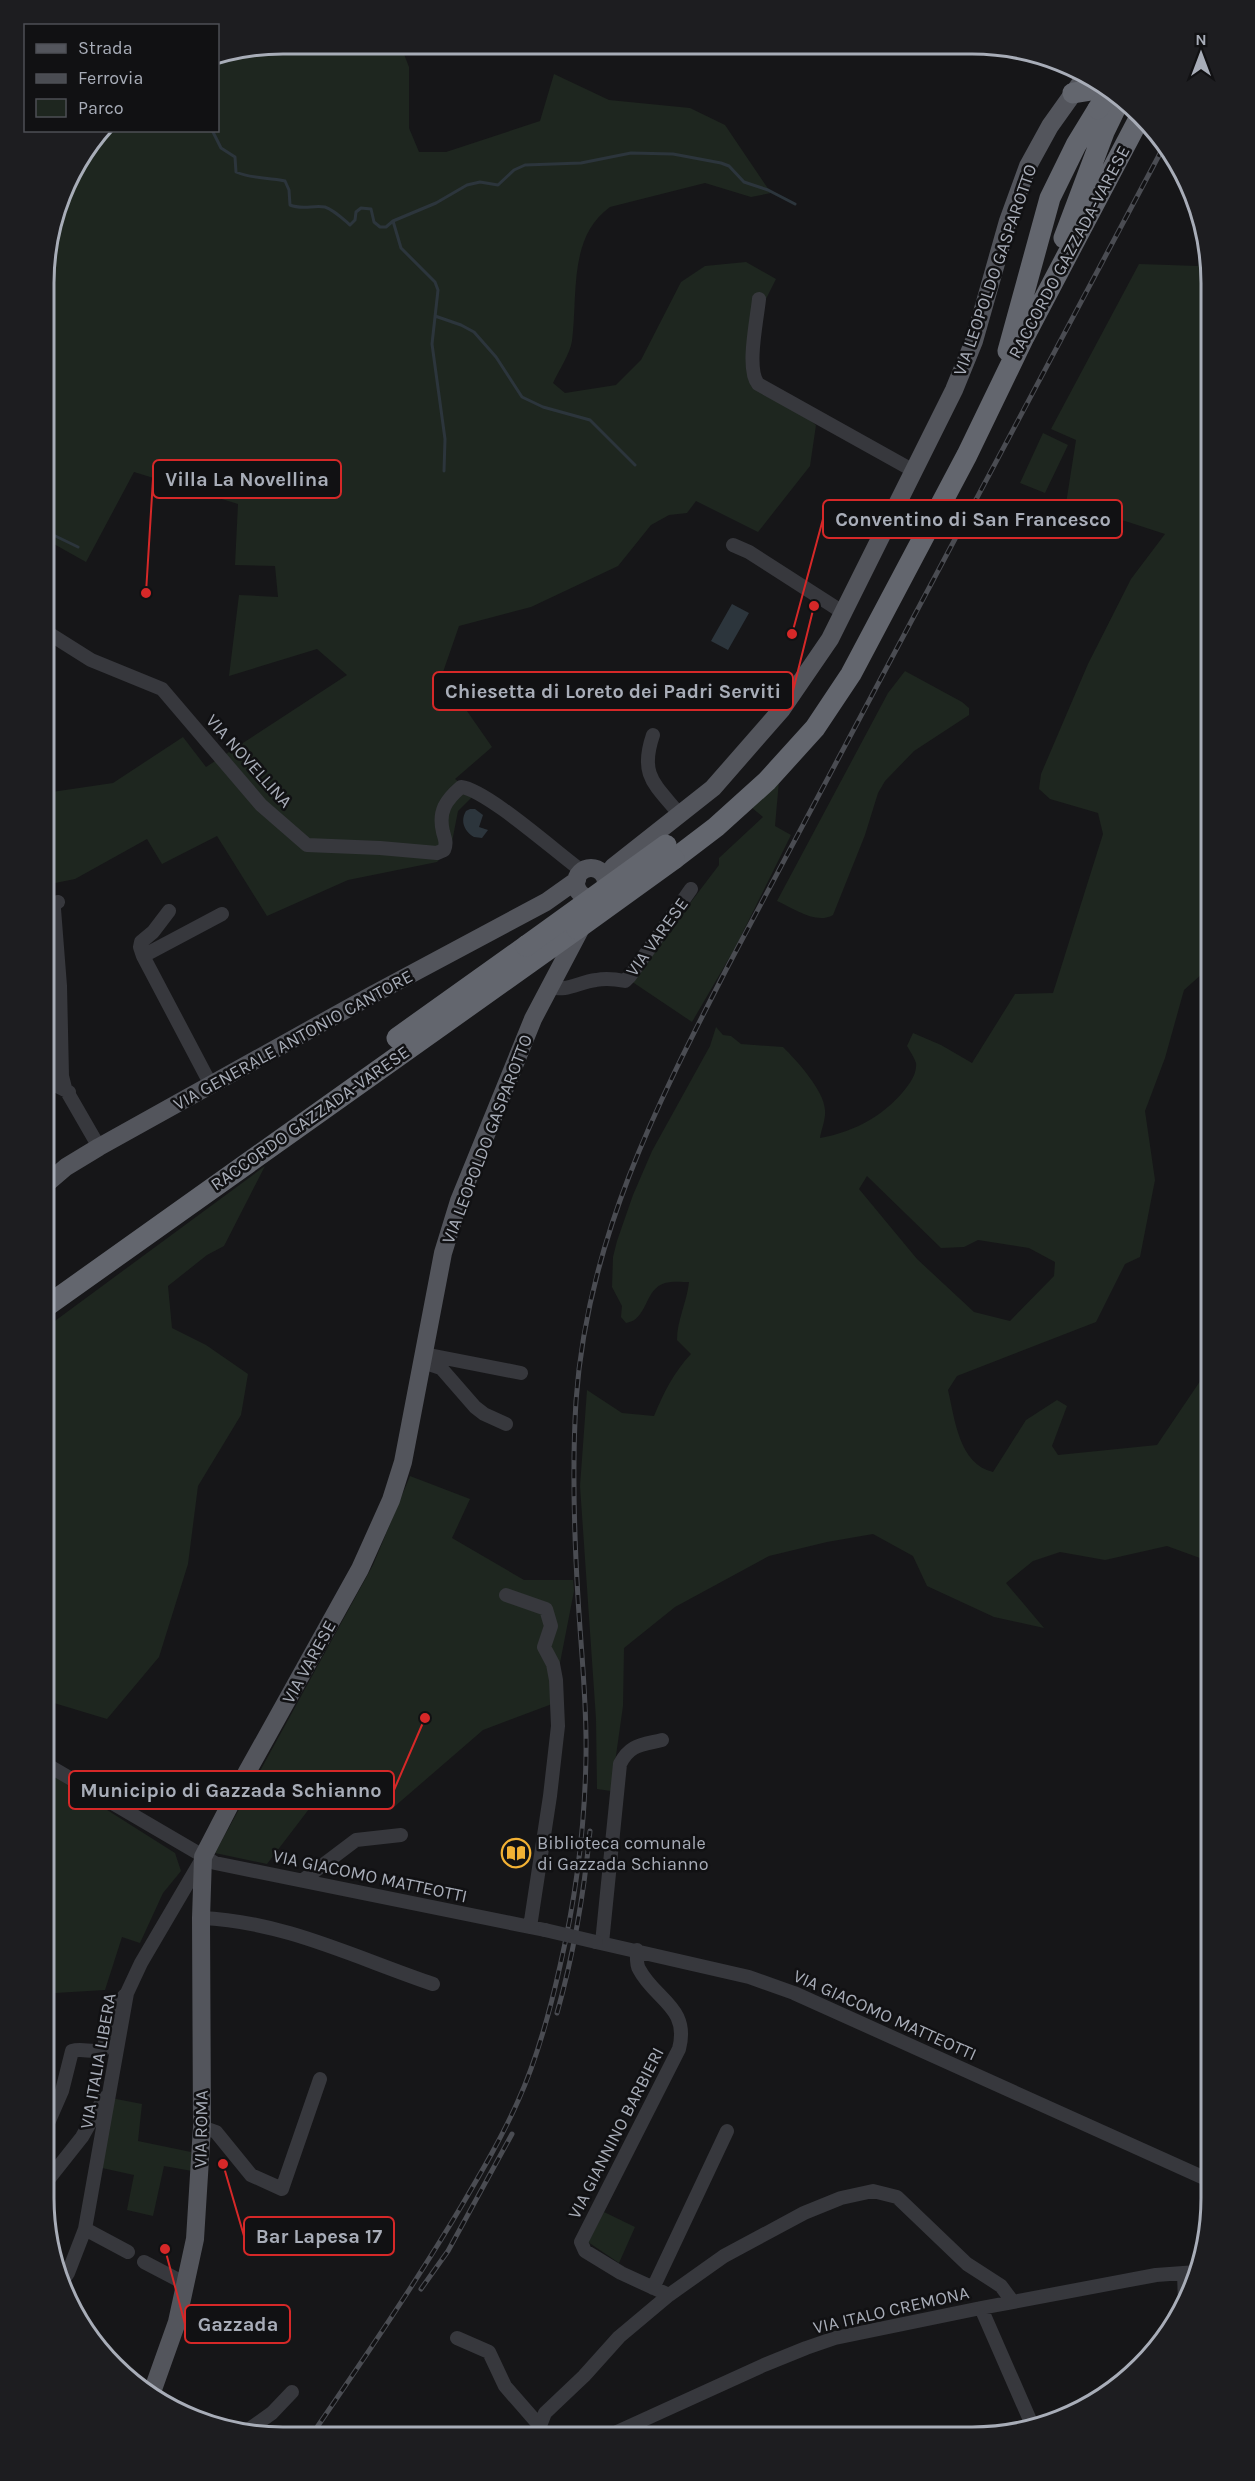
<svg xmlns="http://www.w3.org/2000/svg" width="1255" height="2481" font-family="Karla,sans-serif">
	<rect width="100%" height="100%" fill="#161618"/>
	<!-- green -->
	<path fill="#1e261f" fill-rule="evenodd" d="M283 44H400L409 67V128L419 152H446L540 121 554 74 609 100 690 108 725 125 771 193 751 197 705 183 610 207C568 237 578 295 572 341 570 354 559 370 553 383L565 393 616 385 641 360 681 282 705 266 746 262 776 279 751 329 759 381 816 425 810 466 758 532 696 501 687 513 669 515 651 525 618 566 531 607 459 626 442 675 492 747 455 779 475 794 458 811 451 847 437 862 348 880 267 916 217 836 162 864 147 839 75 879 45 885V793L113 783 183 737 206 767 347 675 317 649 229 676 239 595 278 597 275 566 235 565 238 504 134 472 86 562 45 539 46 252 68 177 104 131 218 130V57Z
		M1203 233 1211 283V966L1184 990 1165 1058 1145 1111 1155 1180 1140 1257 1125 1264 1096 1322 957 1376 948 1390C955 1420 959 1464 993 1472L1026 1420 1057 1400 1067 1406 1052 1446 1058 1455 1157 1445 1211 1365V1562L1167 1546 1105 1560 1060 1552 1033 1561 1006 1583 1044 1628 994 1617 927 1586 913 1556 873 1534 827 1542 769 1556 675 1607 624 1648 623 1706 611 1791 597 1789 596 1719 580 1486 587 1390 622 1413 654 1416C664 1392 674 1372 691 1354L677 1340C677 1320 687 1302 689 1282 682 1282 672 1281 665 1283 644 1289 648 1320 626 1323L621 1317 622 1306 612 1287 613 1257 617 1241 633 1195 652 1151 710 1046 716 1027 723 1035 731 1036 741 1044 783 1047C796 1060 824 1090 825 1110 826 1119 821 1130 820 1138 855 1132 888 1114 909 1084 913 1079 917 1070 916 1063 914 1057 910 1051 907 1046L913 1033 941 1045 972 1063 1015 994 1053 993 1103 834 1098 813 1050 799 1039 789 1041 774 1088 664 1131 579 1165 534 1125 521 1065 510 1076 440 1051 429 1139 264 1198 266ZM867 1176 941 1248 964 1247 978 1240 1029 1248 1055 1262 1054 1276 1010 1321 974 1312 917 1259 859 1189Z
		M1043 433 1068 445 1045 493 1020 483Z
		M905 671 962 702 969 708V715L914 751 885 781 878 793 865 835 833 915C816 925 793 908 777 901L888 693Z
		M779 781 775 826 791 835 735 948 692 1022 631 981 719 865V858L763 817 751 807Z
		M265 1166 224 1246 207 1255 168 1286 172 1328 206 1345 248 1374 241 1415 198 1486 188 1564 159 1657 107 1719 44 1700V1427L48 1420 44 1408V1329Z
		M410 1476 470 1499 452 1538 524 1580H573L574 1591 552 1704 483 1730 394 1807 322 1792 267 1864 215 1853 373 1565Z
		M44 1770 175 1853 181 1871 163 1893 140 1943 122 1937 105 1990 55 1993 44 2030Z
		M111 2098 142 2104 138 2141 191 2152 192 2171 164 2166 153 2216 127 2210 134 2175 102 2168Z
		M604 2212 635 2227 619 2263 588 2242Z"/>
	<!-- water -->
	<path fill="#2c353c" d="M732 604 749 613 728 650 711 641Z
		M470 809H475L483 815 479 827 488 830 482 838 474 837C464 831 460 821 466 811Z"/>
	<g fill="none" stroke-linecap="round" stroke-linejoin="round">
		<!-- stream -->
		<path stroke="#2c353c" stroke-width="3" d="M212 130 221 148 235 157 236 172C252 179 268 177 285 181L289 190 290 205C302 210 313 205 325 207 334 210 343 219 350 225L355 220 356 212 361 208 371 209 374 222 380 227H386L393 221 401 248 435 282 438 290 432 344 445 439 444 471
			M393 221 436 203 467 185 480 182 498 185 514 170 525 165 581 163 631 153 673 154 721 163 729 166 744 182 768 190 795 204
			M435 316 461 325 474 332 496 357 522 397 543 407 590 420 635 465
			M45 359 49 343 53 252 48 245
			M45 531 78 547"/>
		<!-- minor -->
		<path stroke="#37383d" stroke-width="14" d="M759 299C757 320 746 369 758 384L914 471
			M733 545 749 552 844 613
			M45 631 91 660 162 689 261 805 307 845 380 848 437 853 444 850C447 843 445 839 443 832 438 811 446 800 461 787 487 790 557 853 582 871
			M653 735C639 776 655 784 680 815
			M58 902 54 905V909L60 986 62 1076 65 1088 99 1147
			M143 956 140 947 141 942 153 932 169 911
			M550 987C566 992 579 982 596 980 606 978 615 979 625 981L630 976 691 889
			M45 1080 69 1092
			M211 1085 143 956 222 914
			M424 1354 521 1373
			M423 1362 441 1368 475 1407 484 1414 506 1424
			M506 1595 546 1609 551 1626 544 1647 553 1664 556 1680 558 1726 550 1796 530 1927
			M44 1763 215 1863 545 1930
			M303 1880 356 1840 401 1835
			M201 1918C283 1921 356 1958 433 1984
			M596 1942 749 1977 794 1993 1211 2181
			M602 1943 620 1764C630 1744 642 1745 662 1740
			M637 1950C637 1956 636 1964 639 1969 655 2000 690 2007 679 2049L581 2242 585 2251 621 2273 669 2295
			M202 2127 216 2132 251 2175 282 2189 320 2079
			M45 2130 62 2091 72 2051C82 2048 92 2053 103 2050L114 2008 125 1995
			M44 2185 82 2137 104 2098
			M85 2229 128 2252
			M144 2262 186 2284
			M1184 2273 1185 2303
			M61 2283 68 2273 85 2229 127 1993 141 1963 202 1859
			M653 2288 727 2131
			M981 2308 1033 2427
			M457 2338 489 2352 505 2386 539 2425
			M244 2433 272 2413 292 2392
			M536 2436 545 2413 584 2376 619 2337 669 2295 724 2256 804 2213 841 2198 873 2191 897 2197 967 2264 1001 2286 1013 2302
			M608 2436 764 2365 806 2348 835 2338 981 2308 1156 2275 1197 2272"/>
		<!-- major -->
		<path stroke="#53555c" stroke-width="18" d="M576 883a15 15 0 1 1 30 0a15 15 0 1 1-30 0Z
			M606 881 613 867 713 788 782 709 830 639 954 390 974 341 1008 221 1028 166 1050 126 1087 74
			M45 1185 66 1167 99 1147 372 995 546 902 577 880
			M151 2395 177 2322 195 2239 202 2127 201 1918 203 1857 247 1772 360 1569 391 1500 403 1462 443 1253 459 1201 533 1019 582 926"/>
		<!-- highway -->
		<path stroke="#63666e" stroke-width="21" d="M1073 93 1098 89 1111 95
			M1064 238 1104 132 1121 97
			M1008 351 1050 198 1076 145 1098 109
			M674 859 716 827 767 781 815 728 851 674 967 455 1024 337 1141 115
			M397 1038 526 946 543 940
			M44 1308 577 929"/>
		<!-- rail casing -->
		<g stroke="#4a4c52" stroke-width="5">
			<path id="rail" d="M557 2013C574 1953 584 1893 590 1831
				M421 2289 448 2251 512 2134
				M311 2436C363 2360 415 2284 462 2205 482 2171 502 2137 518 2101 537 2059 550 2011 560 1966 576 1897 585 1826 586 1755 587 1703 581 1650 578 1598 574 1532 572 1467 576 1401 587 1241 656 1106 728 966L1165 144"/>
		</g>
		<!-- rail -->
		<use href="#rail" stroke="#111113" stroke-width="3" stroke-dasharray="9" stroke-linecap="butt"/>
		<!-- minor-bridge -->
		<path stroke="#37383d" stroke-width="14" d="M545 1930 596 1942"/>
		<!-- highway-bridge -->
		<path stroke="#63666e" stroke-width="21" d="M1098 109 1111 90
			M577 929 674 859
			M526 946 666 845"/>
	</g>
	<!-- icons -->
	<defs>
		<g id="library-ring" transform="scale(1.5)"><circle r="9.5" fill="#111113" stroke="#f2b134" stroke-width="1.5"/><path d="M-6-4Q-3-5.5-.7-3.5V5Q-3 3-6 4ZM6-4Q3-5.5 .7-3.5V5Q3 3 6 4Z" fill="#f2b134"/></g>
	</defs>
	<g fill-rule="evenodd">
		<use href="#library-ring" x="516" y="1853"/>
	</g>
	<g text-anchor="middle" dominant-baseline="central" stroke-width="5" stroke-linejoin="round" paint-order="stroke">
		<!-- street labels -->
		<g font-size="18" fill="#a8adb8" stroke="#111113">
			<text transform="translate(1069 252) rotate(-62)">RACCORDO GAZZADA-VARESE</text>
			<text transform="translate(995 270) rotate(-71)">VIA LEOPOLDO GASPAROTTO</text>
			<text transform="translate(249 761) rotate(48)">VIA NOVELLINA</text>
			<text transform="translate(657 937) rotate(-54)">VIA VARESE</text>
			<text transform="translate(293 1040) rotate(-29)">VIA GENERALE ANTONIO CANTORE</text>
			<text transform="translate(310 1118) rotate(-35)">RACCORDO GAZZADA-VARESE</text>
			<text transform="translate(487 1139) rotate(-69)">VIA LEOPOLDO GASPAROTTO</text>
			<text transform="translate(309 1662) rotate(-61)">VIA VARESE</text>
			<text transform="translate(370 1876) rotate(12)">VIA GIACOMO MATTEOTTI</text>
			<text transform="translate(885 2015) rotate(24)">VIA GIACOMO MATTEOTTI</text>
			<text transform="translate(98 2061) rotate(-80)">VIA ITALIA LIBERA</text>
			<text transform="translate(201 2129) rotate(-89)">VIA ROMA</text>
			<text transform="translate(616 2133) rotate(-63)">VIA GIANNINO BARBIERI</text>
			<text transform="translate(891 2310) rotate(-13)">VIA ITALO CREMONA</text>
		</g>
		<!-- poi labels -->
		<g font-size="18" fill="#a8adb8" stroke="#111113" text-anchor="start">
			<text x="537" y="1843">Biblioteca comunale<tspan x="537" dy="21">di Gazzada Schianno</tspan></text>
		</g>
	</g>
	<!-- crop -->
	<path d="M0 0H1255V2481H0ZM283 54H972A229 229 0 0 1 1201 283V2198A229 229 0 0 1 972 2427H283A229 229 0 0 1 54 2198V283A229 229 0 0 1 283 54Z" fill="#1d1d20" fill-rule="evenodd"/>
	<path fill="none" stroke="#a8adb8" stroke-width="3" d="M283 54H972A229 229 0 0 1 1201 283V2198A229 229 0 0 1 972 2427H283A229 229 0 0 1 54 2198V283A229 229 0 0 1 283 54Z"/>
	<!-- callouts -->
	<path fill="none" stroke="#d62828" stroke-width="2" d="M146 593L153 479M792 634L823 519M814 606L793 691M425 1718L394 1790M223 2164L244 2236M165 2249L185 2324"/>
	<g fill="#d62828" stroke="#111113" stroke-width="2">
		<circle cx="146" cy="593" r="6"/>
		<circle cx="792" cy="634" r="6"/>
		<circle cx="814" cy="606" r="6"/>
		<circle cx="425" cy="1718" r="6"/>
		<circle cx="223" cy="2164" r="6"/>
		<circle cx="165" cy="2249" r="6"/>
	</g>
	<g fill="#111113" stroke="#d62828" stroke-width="2">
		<rect x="153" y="460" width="188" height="38" rx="6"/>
		<rect x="823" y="500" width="299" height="38" rx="6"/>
		<rect x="433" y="672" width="360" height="38" rx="6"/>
		<rect x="69" y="1771" width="325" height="38" rx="6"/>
		<rect x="244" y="2217" width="150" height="38" rx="6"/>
		<rect x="185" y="2305" width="105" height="38" rx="6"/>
	</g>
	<g font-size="20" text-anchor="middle" font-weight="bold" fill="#a8adb8">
		<text x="247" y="486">Villa La Novellina</text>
		<text x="973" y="526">Conventino di San Francesco</text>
		<text x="613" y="698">Chiesetta di Loreto dei Padri Serviti</text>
		<text x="231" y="1797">Municipio di Gazzada Schianno</text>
		<text x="319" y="2243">Bar Lapesa 17</text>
		<text x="238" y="2331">Gazzada</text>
	</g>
	<!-- legend -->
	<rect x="24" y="24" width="195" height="108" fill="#111113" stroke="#4d4f55" stroke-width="1.5"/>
	<rect x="36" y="44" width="30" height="9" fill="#53555c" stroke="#4d4f55" stroke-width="1.5"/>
	<text x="78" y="54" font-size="18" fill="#a8adb8">Strada</text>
	<rect x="36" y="74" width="30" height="9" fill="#4a4c52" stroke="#4d4f55" stroke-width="1.5"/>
	<text x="78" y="84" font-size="18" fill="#a8adb8">Ferrovia</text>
	<rect x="36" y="99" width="30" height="18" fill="#1e261f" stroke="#4d4f55" stroke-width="1.5"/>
	<text x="78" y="114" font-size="18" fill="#a8adb8">Parco</text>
	<!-- north arrow -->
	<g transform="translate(1201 54)" stroke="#111113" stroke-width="4.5" paint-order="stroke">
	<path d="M0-4.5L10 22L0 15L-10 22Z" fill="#a8adb8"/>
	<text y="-9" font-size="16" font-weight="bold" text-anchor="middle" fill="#a8adb8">N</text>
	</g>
</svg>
